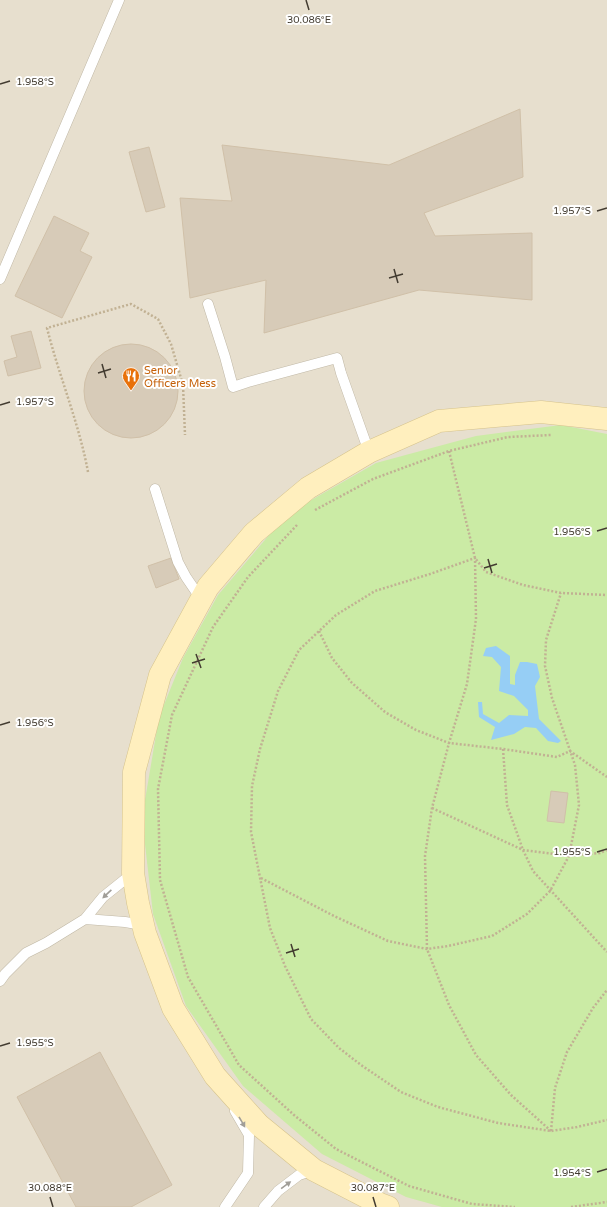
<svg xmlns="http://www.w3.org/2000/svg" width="607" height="1207" font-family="'Varela Round',sans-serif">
	<rect width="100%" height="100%" fill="#f2ede1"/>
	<!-- residential -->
	<path fill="#e7dfce" d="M0 0H607V1207H0Z"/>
	<!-- green -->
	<path fill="#cbeba5" d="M561 425 607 434V1207H442L406 1197 322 1154 243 1086 186 1006 153 914 142 818 159 717 183 658 218 595 287 514 376 463 476 436Z"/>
	<!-- water -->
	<path fill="#96cef5" d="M496 646 510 656V684L515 685V675L520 662H527L537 664 540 677 535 686 539 719 561 741 558 743 548 741 536 728 525 727 514 734 491 740 495 727 479 717 478 702H482L483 714 499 723 509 715 528 716V710L514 696 499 691 501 667 492 657 483 656 486 648Z"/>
	<!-- building -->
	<path fill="#d7cbb8" stroke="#d0c0a8" d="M520 109 523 177 424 213 435 236 532 233V300L419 290 264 333 266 280 190 298 180 198 232 201 222 145 389 165Z
		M149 147 165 207 146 212 129 152Z
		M54 216 89 233 80 251 92 257 62 318 15 296Z
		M31 331 41 368 8 376 4 361 17 357 11 336Z
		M84 391a47 47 0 1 1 94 0a47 47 0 1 1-94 0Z
		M171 558 179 579 156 588 148 566Z
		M551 791 568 793 564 823 547 821Z
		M100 1052 172 1185 131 1207H76L17 1097Z"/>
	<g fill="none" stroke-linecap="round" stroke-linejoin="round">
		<!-- lane casing -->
		<g stroke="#c0b8a6" stroke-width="11">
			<path id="lane" d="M0 279 119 0
				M208 304 225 357 233 387 248 382 337 358 341 373 369 452
				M155 489 178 562 186 577 201 599
				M85 919 125 922 143 925V927
				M0 981 5 974 26 953 46 943 85 919 103 897 133 873
				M225 1207 248 1173 249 1135 235 1111
				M264 1207 278 1191 299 1175 314 1170"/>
		</g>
		<!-- secondary casing -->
		<g stroke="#d6c38c" stroke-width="23">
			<path id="secondary" d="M388 1207 380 1204 314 1170 259 1125 215 1076 173 1008 145 933 138 903 133 873 134 772 160 675 208 587 254 533 308 488 369 452 439 421 541 412 607 419"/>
		</g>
		<!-- path -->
		<path stroke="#c1b193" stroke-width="2.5" stroke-dasharray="2 2" stroke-linecap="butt" d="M449 451 475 558 486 572 523 585 561 593 607 595
			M88 472C79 423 59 376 47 328L131 304 158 319 171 344 183 385 185 435
			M315 510 373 479 449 451 508 437 551 435
			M297 525 248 577 213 627 172 715 158 789 160 880 188 977 239 1065 294 1115 336 1149 409 1186 472 1204 515 1207
			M319 631 332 658 352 683 385 712 416 730 449 743 503 749 557 757 570 751 607 777
			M503 749 507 805 523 850 533 871 607 952
			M432 808 523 850 569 856 600 853 607 850
			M261 878 334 916 388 941 427 949 448 946 492 936 527 914 550 891 569 856 579 805 575 765 552 698 545 666 546 640 561 593
			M551 1131 511 1095 476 1055 449 1005 427 949 425 856 432 808 449 743 467 684 476 619 475 558 430 574 375 591 336 615 299 650 278 691 260 749 252 786 251 832 270 928 285 966 311 1019 339 1048 361 1065 401 1092 438 1107 498 1123 551 1131 577 1127 607 1120
			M551 1131 555 1088 567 1052 593 1008 607 990
			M571 1207 607 1202"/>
		<!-- lane -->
		<use href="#lane" stroke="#fff" stroke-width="10"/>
		<!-- secondary -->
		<use href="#secondary" stroke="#ffefbe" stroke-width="22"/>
	</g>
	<!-- one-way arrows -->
	<defs><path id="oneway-solid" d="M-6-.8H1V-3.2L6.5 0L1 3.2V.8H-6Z"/></defs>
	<g fill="#a19e98">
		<use href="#oneway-solid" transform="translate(107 894) rotate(137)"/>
		<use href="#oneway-solid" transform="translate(242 1122) rotate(60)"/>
		<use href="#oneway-solid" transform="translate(286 1185) rotate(-36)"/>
	</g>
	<!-- ticks -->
	<path fill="none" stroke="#433c31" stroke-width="1.5" d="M306 0 309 10M0 84 10 81M597 211 607 208M394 269 398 283M389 278 403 274M102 364 106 378M98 373 111 369M0 405 10 402M597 531 607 528M488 559 492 573M484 568 497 564M196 654 201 668M192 663 205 659M0 725 10 722M597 852 607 849M291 944 295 957M286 953 299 949M0 1046 10 1043M597 1172 607 1169M50 1197 53 1207M373 1197 376 1207"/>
	<!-- icons -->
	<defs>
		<g id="restaurant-pin" transform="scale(0.9)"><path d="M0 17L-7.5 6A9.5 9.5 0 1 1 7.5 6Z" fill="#e8710a" stroke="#fff"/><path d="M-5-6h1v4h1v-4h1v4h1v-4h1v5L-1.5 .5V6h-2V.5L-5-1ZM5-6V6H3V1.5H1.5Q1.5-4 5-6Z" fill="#fff"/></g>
	</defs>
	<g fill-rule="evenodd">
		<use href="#restaurant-pin" x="131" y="376"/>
	</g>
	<g text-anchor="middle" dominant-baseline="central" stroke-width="4" stroke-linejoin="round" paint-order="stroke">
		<!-- food labels -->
		<g font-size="11" fill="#c56008" stroke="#fff" text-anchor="start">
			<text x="144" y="370">Senior<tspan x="144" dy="13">Officers Mess</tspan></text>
		</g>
	</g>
	<g font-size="10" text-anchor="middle" fill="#433c31" stroke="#fff" stroke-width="4" stroke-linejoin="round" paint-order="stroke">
		<text x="309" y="23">30.086°E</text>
		<text x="35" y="85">1.958°S</text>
		<text x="572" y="214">1.957°S</text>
		<text x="35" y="405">1.957°S</text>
		<text x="572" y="535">1.956°S</text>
		<text x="35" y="726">1.956°S</text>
		<text x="572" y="855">1.955°S</text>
		<text x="35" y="1046">1.955°S</text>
		<text x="572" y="1176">1.954°S</text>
		<text x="50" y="1191">30.088°E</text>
		<text x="373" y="1191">30.087°E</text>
	</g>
</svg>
